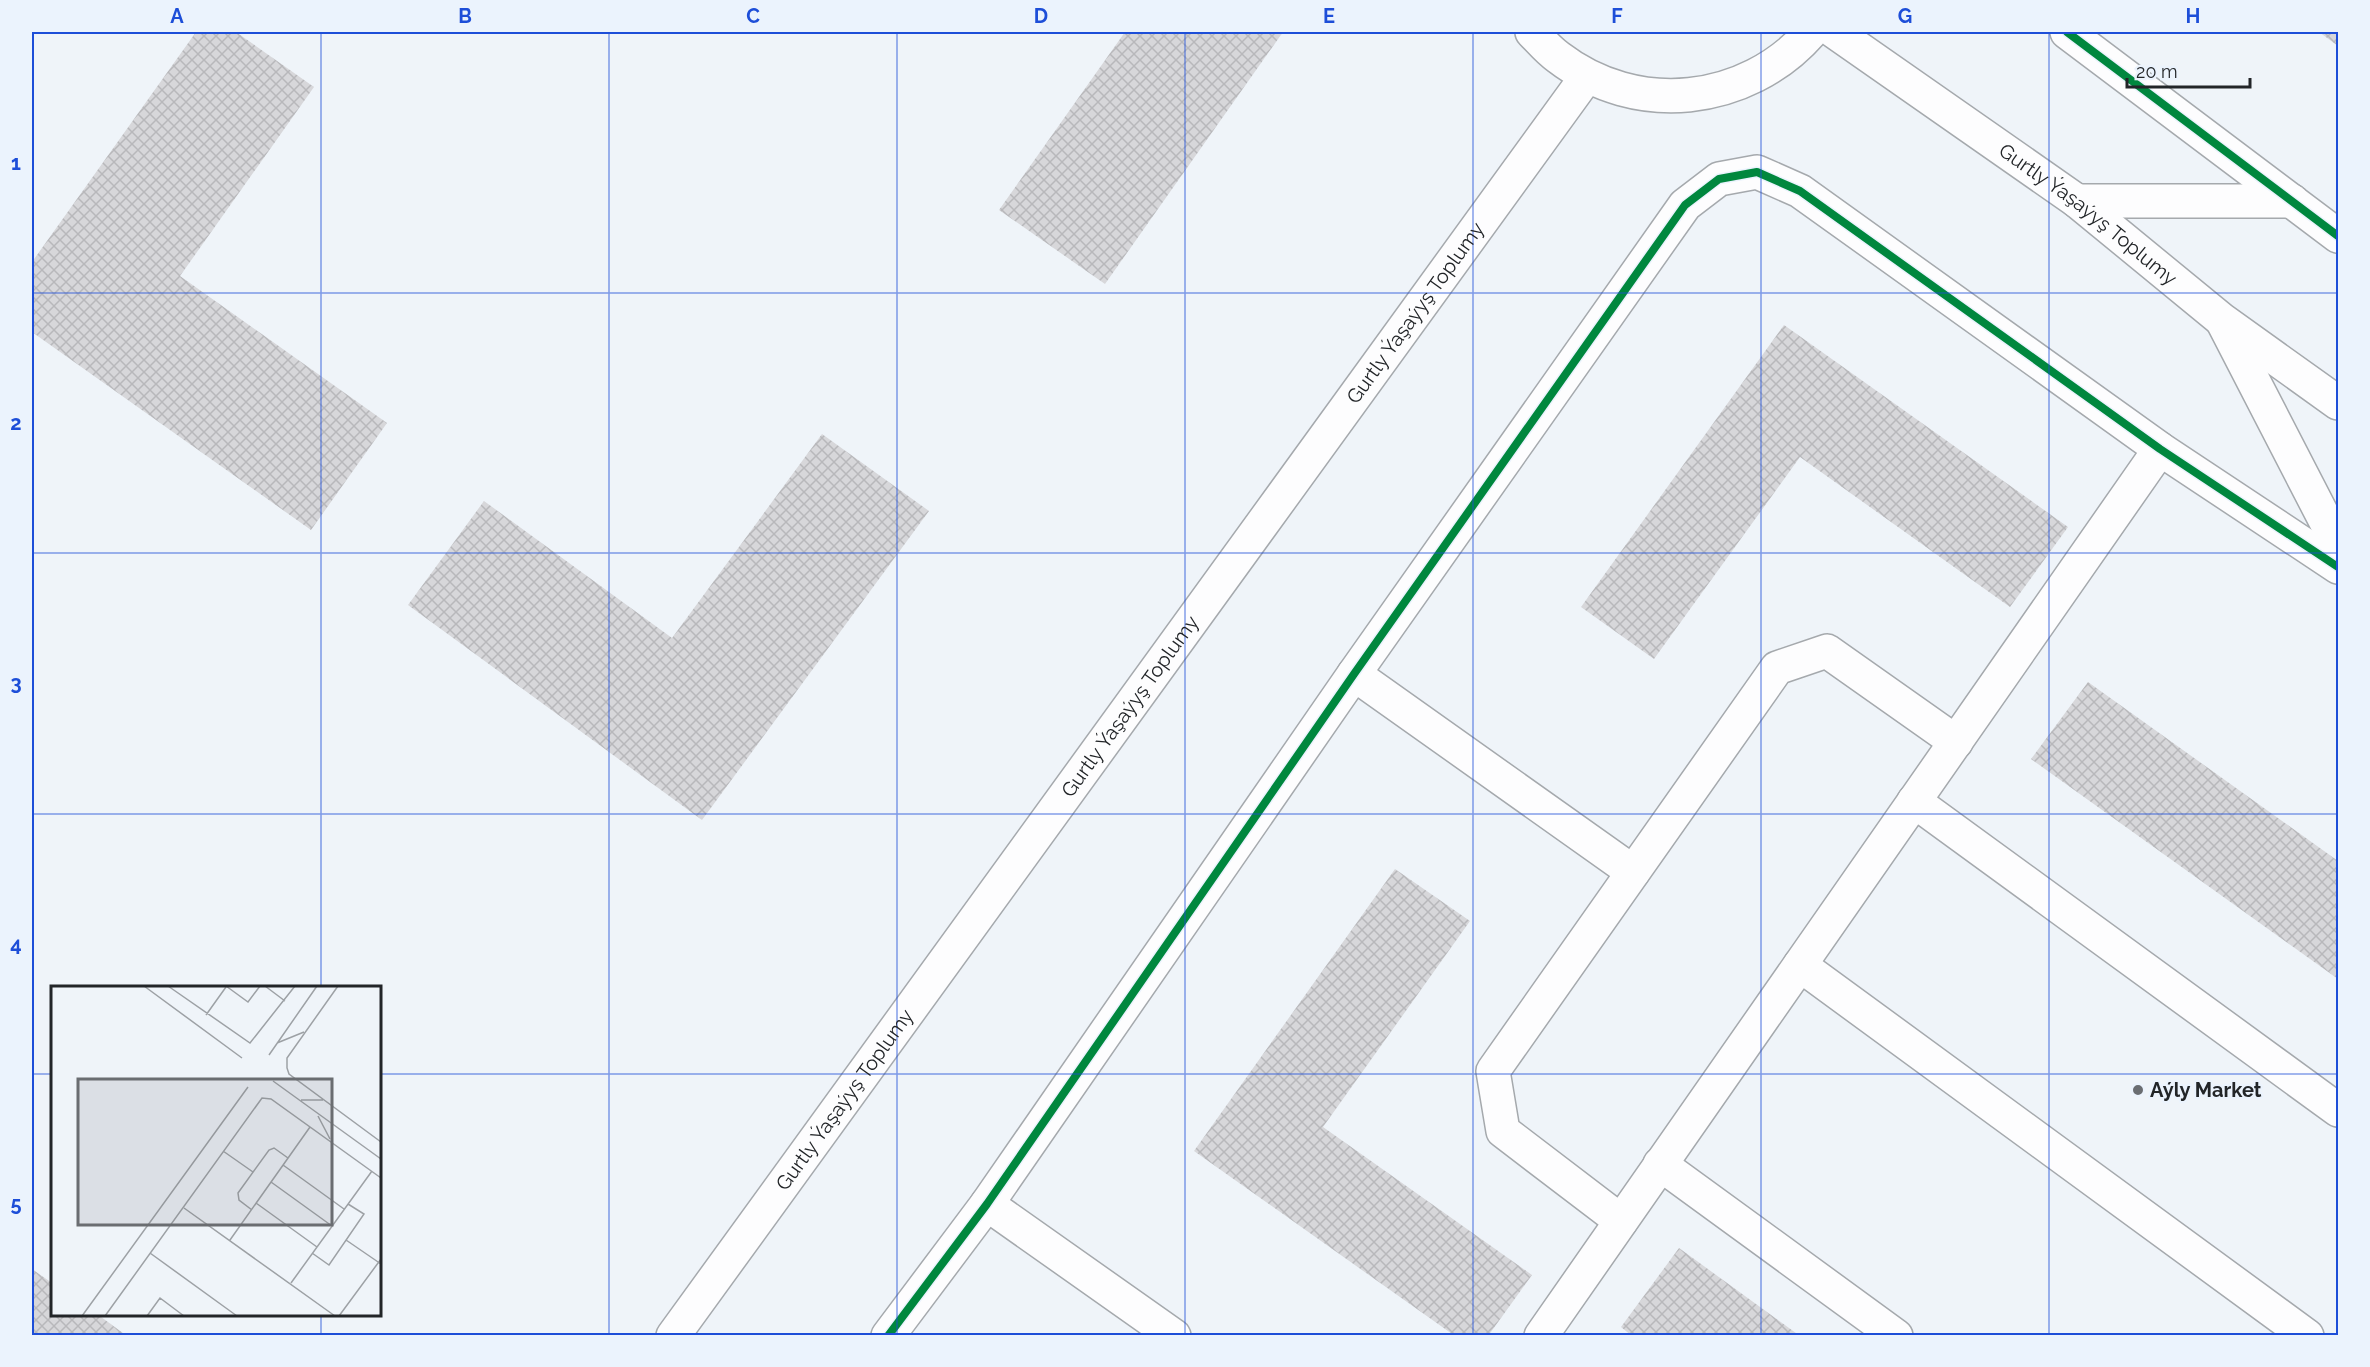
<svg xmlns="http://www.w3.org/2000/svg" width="2370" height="1367" font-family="Raleway,sans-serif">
	<defs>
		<pattern id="building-cross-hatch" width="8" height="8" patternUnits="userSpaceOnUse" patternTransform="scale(1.5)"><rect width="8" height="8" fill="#d7d7da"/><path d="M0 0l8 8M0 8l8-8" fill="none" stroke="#b8b8bb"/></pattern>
	</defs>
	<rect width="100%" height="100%" fill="#eff4f9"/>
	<!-- building -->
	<path fill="url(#building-cross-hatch)" d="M196 32H236L314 87 180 276 387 423 311 530 32 332V262Z
		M1125 32H1283L1105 284 999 210Z
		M2319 32H2338V46Z
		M1784 325 2068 527 2010 607 1800 457 1654 659 1581 607Z
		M822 434 929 511 702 820 408 605 484 501 672 638Z
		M2088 682 2338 861V979L2031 759Z
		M1395 869 1470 921 1323 1127 1532 1275 1488 1336H1455L1194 1151Z
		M1679 1248 1800 1336H1632L1621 1327Z
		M32 1269 52 1283V1314H97L127 1336H32Z"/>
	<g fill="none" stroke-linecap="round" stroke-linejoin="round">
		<!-- minor casing -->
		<g stroke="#a5a9ad" stroke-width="36">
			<g id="minor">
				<path d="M1532 32C1540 40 1548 50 1558 57 1636 117 1746 106 1811 32"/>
				<path id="s1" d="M1835 32 2077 201 2222 320 2338 403"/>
				<path d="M2067 32 2338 236"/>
				<path d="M2077 201H2292"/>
				<path d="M2224 324 2338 545"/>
				<path d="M1354 674 1633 872"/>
				<path d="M1914 801 2338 1110"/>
				<path d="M1800 965 2307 1336"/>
				<path d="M1660 1164 1896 1336"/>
				<path d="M987 1204 1174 1336"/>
				<path d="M1621 1221 1503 1131 1493 1071 1777 668 1827 651 1956 742"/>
				<path id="s2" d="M673 1336 1587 76"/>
				<path d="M888 1336 987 1204 1354 674 1685 205 1719 179 1757 172 1800 191 2160 449 2338 567"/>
				<path d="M1541 1336 2160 449"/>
			</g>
		</g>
		<!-- minor -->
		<use href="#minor" stroke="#fdfdfe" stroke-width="33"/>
		<!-- cycleway casing -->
		<g stroke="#ebf3fd" stroke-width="11">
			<path id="cycleway" d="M2067 32 2338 236
				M888 1336 987 1204 1354 674 1685 205 1719 179 1757 172 1800 191 2160 449 2338 567"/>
		</g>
		<!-- cycleway -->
		<use href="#cycleway" stroke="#00873e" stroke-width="8"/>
	</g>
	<!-- grid -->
	<path fill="none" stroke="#1d4ed8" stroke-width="1.5" stroke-opacity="0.55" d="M321 32V988M609 32V1336M897 32V1336M1185 32V1336M1473 32V1336M1761 32V1336M2049 32V1336M32 293H2338M32 553H2338M32 814H2338M32 1074H52M380 1074H2338M321 1314V1336"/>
	<!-- markers -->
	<circle fill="#6a6d71" stroke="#ebf3fd" stroke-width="2" cx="2138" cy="1090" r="6"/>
	<g text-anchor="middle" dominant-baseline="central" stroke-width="4.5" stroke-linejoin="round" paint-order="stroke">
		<!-- street labels -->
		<g font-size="20" fill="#222528" stroke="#ebf3fd">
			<text stroke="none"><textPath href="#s1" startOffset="312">Gurtly Ýaşaýyş Toplumy</textPath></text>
			<text stroke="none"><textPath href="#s2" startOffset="1264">Gurtly Ýaşaýyş Toplumy</textPath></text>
			<text stroke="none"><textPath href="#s2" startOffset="778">Gurtly Ýaşaýyş Toplumy</textPath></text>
			<text stroke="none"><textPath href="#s2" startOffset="292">Gurtly Ýaşaýyş Toplumy</textPath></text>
		</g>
		<!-- poi labels -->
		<g font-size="20" font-weight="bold" fill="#222528" stroke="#ebf3fd" text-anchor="start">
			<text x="2150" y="1090">Aýly Market</text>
		</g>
	</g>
	<!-- overview -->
	<g transform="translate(51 986)">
		<rect width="330" height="330" fill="#eff4f9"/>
		<path fill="none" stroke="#9da1a5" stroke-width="1.5" d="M93 0 191 72M117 0 199 57 244 0M175 0 197 16 209 0M214 0 234 15M287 0 236 72V82L238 88 330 156M155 29 175 1M226 57 253 46M218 69 266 0M222 95 330 173M250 114H272M267 130 279 153M172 165 202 186M232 179 293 223M220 196 281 240M205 217 266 261M133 222 284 330M201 224 188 214 187 207 218 164 223 162 237 172M179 254 259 141M295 254 330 278M99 267 186 330M261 267 278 279 313 228 297 218M240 297 321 185M31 330 197 101M54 330 211 112 220 113 330 192M96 330 109 312 133 330M288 330 330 273"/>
		<path fill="#6a6d71" fill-opacity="0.15" stroke="#6a6d71" stroke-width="3" d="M27 93H281V239H27Z"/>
		<rect width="330" height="330" fill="none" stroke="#222528" stroke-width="3"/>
	</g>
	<!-- border -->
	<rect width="2370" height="1367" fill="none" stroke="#ebf3fd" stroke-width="66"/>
	<!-- scale -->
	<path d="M2127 78v9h123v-9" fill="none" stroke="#222528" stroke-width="3"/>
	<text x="2136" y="78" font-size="18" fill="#222528" stroke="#ebf3fd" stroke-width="4.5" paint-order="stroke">20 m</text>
	<rect x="33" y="33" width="2304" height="1301" fill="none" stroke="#1d4ed8" stroke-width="2"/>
	<g font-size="20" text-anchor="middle" font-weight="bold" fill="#1d4ed8">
		<text x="177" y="23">A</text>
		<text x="465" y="23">B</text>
		<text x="753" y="23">C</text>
		<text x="1041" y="23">D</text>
		<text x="1329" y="23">E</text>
		<text x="1617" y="23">F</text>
		<text x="1905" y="23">G</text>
		<text x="2193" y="23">H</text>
		<text x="16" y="170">1</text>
		<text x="16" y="430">2</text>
		<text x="16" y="690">3</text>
		<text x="16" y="951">4</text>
		<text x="16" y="1211">5</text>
	</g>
</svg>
